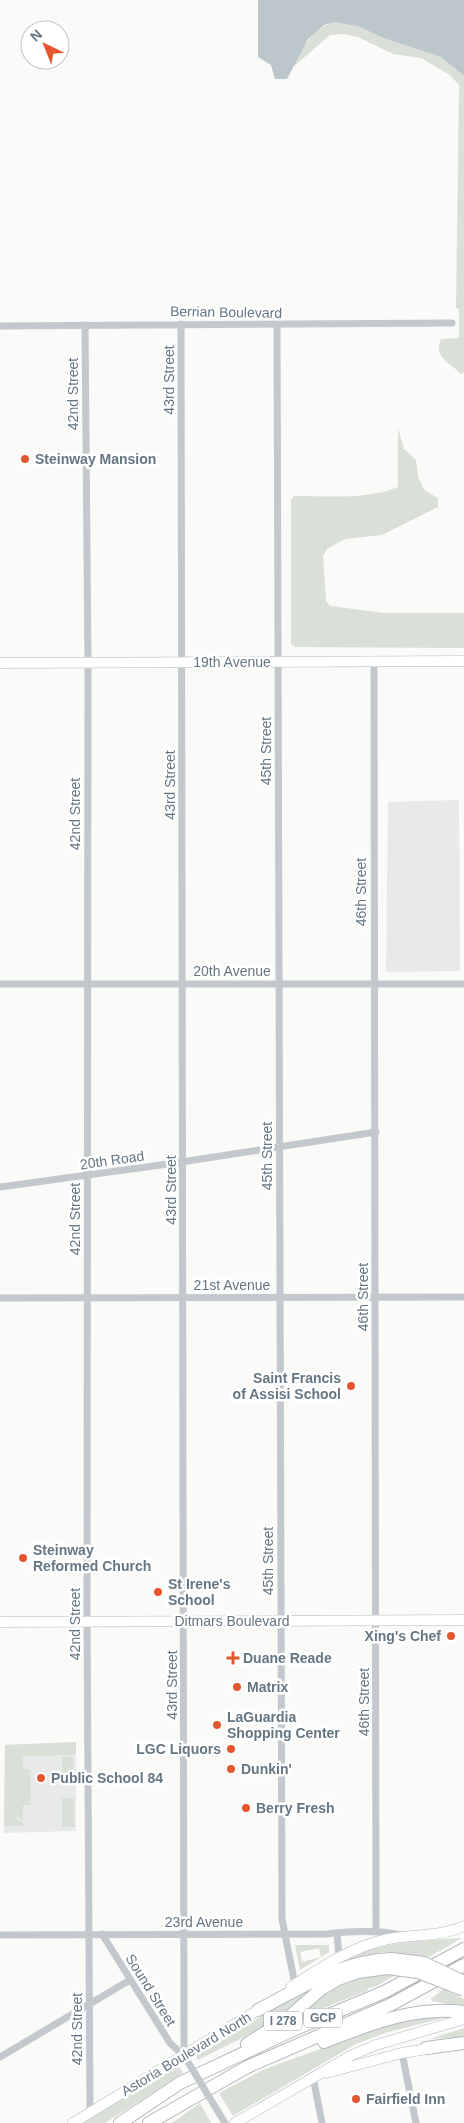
<svg xmlns="http://www.w3.org/2000/svg" width="464" height="2123" font-family="Helvetica,sans-serif">
	<rect width="100%" height="100%" fill="#fafaf8"/>
	<!-- built -->
	<path fill="#e8e9e9" d="M459 800 460 971 386 972 388 802Z
		M76 1742V1831L4 1833 5 1745Z"/>
	<!-- green -->
	<path fill="#dadfd7" fill-rule="evenodd" d="M335 22 360 27 383 38 441 57 464 76V372L461 374C449 361 433 358 441 339L459 338V309L456 308 459 85 450 75 421 58 393 54 358 37 344 34 330 35 292 68C303 48 311 28 335 22Z
		M398 428 404 449 416 460 418 476 424 490 438 498V507L382 535 345 539 327 549 323 556 326 601 330 606 384 613H464V648L295 647 291 644V500L294 496C327 496 366 500 398 487Z
		M76 1742V1755L23 1756V1769L30 1770 31 1805H23V1821L17 1817 15 1807 16 1819 23 1822V1826H4L5 1745Z
		M62 1757H73V1783H62Z
		M62 1798H74V1827H62Z
		M462 1938 429 1957 382 1952 352 1960 350 1957C392 1940 419 1941 462 1938Z
		M295 1945H329V1952L300 1970ZM319 1948 321 1957 302 1962 300 1952Z
		M387 1974H397L377 1986 369 1988 368 1990 290 2022 312 2004 313 2005C334 1983 358 1978 387 1974Z
		M320 1981C291 2017 239 2039 198 2060L196 2055Z
		M443 1989 464 1999V2007L432 2001 431 1999Z
		M417 2016H452L388 2032 356 2044 233 2116 219 2093 265 2069 339 2042 375 2026Z
		M464 2028V2037L429 2039Z
		M178 2065 183 2073 105 2123H83Z
		M200 2103 211 2123H172Z"/>
	<!-- water -->
	<path fill="#bbc7cb" d="M258 0H464V76L441 57 383 38 360 27 335 22 324 25 308 39 287 79H275L271 65 258 57Z"/>
	<g fill="none" stroke-linecap="round" stroke-linejoin="round">
		<!-- secondary casing -->
		<g stroke="#b3babf" stroke-width="11">
			<path id="secondary" d="M0 663 464 661
				M0 1622 464 1620
				M291 1987C322 1967 351 1947 388 1939 413 1934 440 1937 464 1926
				M326 2073 402 2053 433 2048
				M73 2123 263 2007
				M235 2123 352 2055 376 2045 464 2019"/>
		</g>
		<!-- highway casing -->
		<g stroke="#b4b9bd" stroke-width="14">
			<path id="highway" d="M258 2010C301 1988 343 1960 392 1959
				M324 2042C369 2024 415 2006 464 2012
				M247 2044 288 2018 321 1989 338 1979 358 1972 387 1968
				M426 2048 464 2043
				M120 2123 180 2083 293 2030 384 1992 464 1949
				M149 2123 247 2067 390 2005 464 1965"/>
		</g>
		<!-- street -->
		<path stroke="#c3c8cc" stroke-width="7" d="M181 324 184 2055
			M85 325 88 662 87 1611 90 2113
			M277 325 282 1919 295 1985
			M0 326 452 323
			M374 662 376 1932
			M0 984H464
			M0 1187 175 1163 376 1132
			M0 1298 464 1297
			M337 1933 339 1957
			M102 1934 170 2043 186 2058
			M0 1935 327 1934C352 1931 377 1930 402 1935
			M402 2053 416 2123
			M0 2057 130 1980
			M313 2077 322 2123"/>
		<!-- secondary -->
		<use href="#secondary" stroke="#fff" stroke-width="10"/>
		<!-- highway -->
		<use href="#highway" stroke="#fff" stroke-width="12"/>
		<!-- highway-bridge casing -->
		<g stroke="#b4b9bd" stroke-width="14" stroke-linecap="butt">
			<path id="highway-bridge" d="M392 1959 424 1963 464 1982
				M387 1968 418 1972 464 1990"/>
		</g>
		<!-- street-bridge -->
		<path stroke="#c3c8cc" stroke-width="7" d="M188 2062 225 2123"/>
		<!-- highway-bridge -->
		<use href="#highway-bridge" stroke="#fff" stroke-width="12"/>
	</g>
	<!-- markers -->
	<g fill="#e4572e" stroke="#fff" stroke-width="2">
		<circle cx="25" cy="459" r="5"/>
		<circle cx="351" cy="1386" r="5"/>
		<circle cx="23" cy="1558" r="5"/>
		<circle cx="158" cy="1592" r="5"/>
		<circle cx="451" cy="1636" r="5"/>
		<path d="M230.5 1650.5h5v5h5v5h-5v5h-5v-5h-5v-5h5z"/>
		<circle cx="237" cy="1687" r="5"/>
		<circle cx="217" cy="1725" r="5"/>
		<circle cx="231" cy="1749" r="5"/>
		<circle cx="231" cy="1769" r="5"/>
		<circle cx="41" cy="1778" r="5"/>
		<circle cx="246" cy="1808" r="5"/>
		<circle cx="356" cy="2099" r="5"/>
	</g>
	<g text-anchor="middle" dominant-baseline="central" stroke-width="5" stroke-linejoin="round" paint-order="stroke">
		<!-- shield labels -->
		<g fill="#fff" stroke="#939fa8" stroke-width="1">
			<rect x="304" y="2008.5" width="38" height="19" rx="4"/>
			<rect x="264" y="2011.5" width="38" height="19" rx="4"/>
		</g>
		<g font-size="12" font-weight="bold" fill="#657683">
			<text x="323" y="2018">GCP</text>
			<text x="283" y="2021">I 278</text>
		</g>
		<!-- street labels -->
		<g font-size="14" fill="#657683" stroke="#fff">
			<text transform="translate(226 312) rotate(1)">Berrian Boulevard</text>
			<text transform="translate(169 380) rotate(-90)">43rd Street</text>
			<text transform="translate(73 394) rotate(-90)">42nd Street</text>
			<text x="232" y="662">19th Avenue</text>
			<text transform="translate(266 751) rotate(-90)">45th Street</text>
			<text transform="translate(170 785) rotate(-90)">43rd Street</text>
			<text transform="translate(75 814) rotate(-90)">42nd Street</text>
			<text transform="translate(361 892) rotate(-90)">46th Street</text>
			<text x="232" y="971">20th Avenue</text>
			<text transform="translate(267 1156) rotate(-90)">45th Street</text>
			<text transform="translate(112 1160) rotate(-8)">20th Road</text>
			<text transform="translate(171 1190) rotate(-90)">43rd Street</text>
			<text transform="translate(75 1219) rotate(-90)">42nd Street</text>
			<text x="232" y="1285">21st Avenue</text>
			<text transform="translate(363 1297) rotate(-90)">46th Street</text>
			<text transform="translate(268 1561) rotate(-90)">45th Street</text>
			<text x="232" y="1621">Ditmars Boulevard</text>
			<text transform="translate(75 1624) rotate(-90)">42nd Street</text>
			<text transform="translate(172 1685) rotate(-90)">43rd Street</text>
			<text transform="translate(364 1702) rotate(-90)">46th Street</text>
			<text x="204" y="1922">23rd Avenue</text>
			<text transform="translate(151 1990) rotate(58)">Sound Street</text>
			<text transform="translate(77 2029) rotate(-90)">42nd Street</text>
			<text transform="translate(186 2054) rotate(-31)">Astoria Boulevard North</text>
		</g>
		<!-- poi labels -->
		<g font-size="14" font-weight="bold" fill="#657683" stroke="#fff" text-anchor="start">
			<text x="35" y="459">Steinway Mansion</text>
			<text x="341" y="1378" text-anchor="end">Saint Francis<tspan x="341" dy="16">of Assisi School</tspan></text>
			<text x="33" y="1550">Steinway<tspan x="33" dy="16">Reformed Church</tspan></text>
			<text x="168" y="1584">St Irene's<tspan x="168" dy="16">School</tspan></text>
			<text x="441" y="1636" text-anchor="end">Xing's Chef</text>
			<text x="243" y="1658">Duane Reade</text>
			<text x="247" y="1687">Matrix</text>
			<text x="227" y="1717">LaGuardia<tspan x="227" dy="16">Shopping Center</tspan></text>
			<text x="221" y="1749" text-anchor="end">LGC Liquors</text>
			<text x="241" y="1769">Dunkin'</text>
			<text x="51" y="1778">Public School 84</text>
			<text x="256" y="1808">Berry Fresh</text>
			<text x="366" y="2099">Fairfield Inn</text>
		</g>
	</g>
	<!-- north arrow -->
	<g transform="translate(45 45) rotate(317)"><circle r="24" fill="#ffffff" stroke="#c1c8cd"/>
	<path d="M0-4L9 19L0 12L-9 19Z" fill="#e4572e"/>
	<text y="-8" font-size="14" font-weight="bold" text-anchor="middle" fill="#657683">N</text>
	</g>
</svg>
